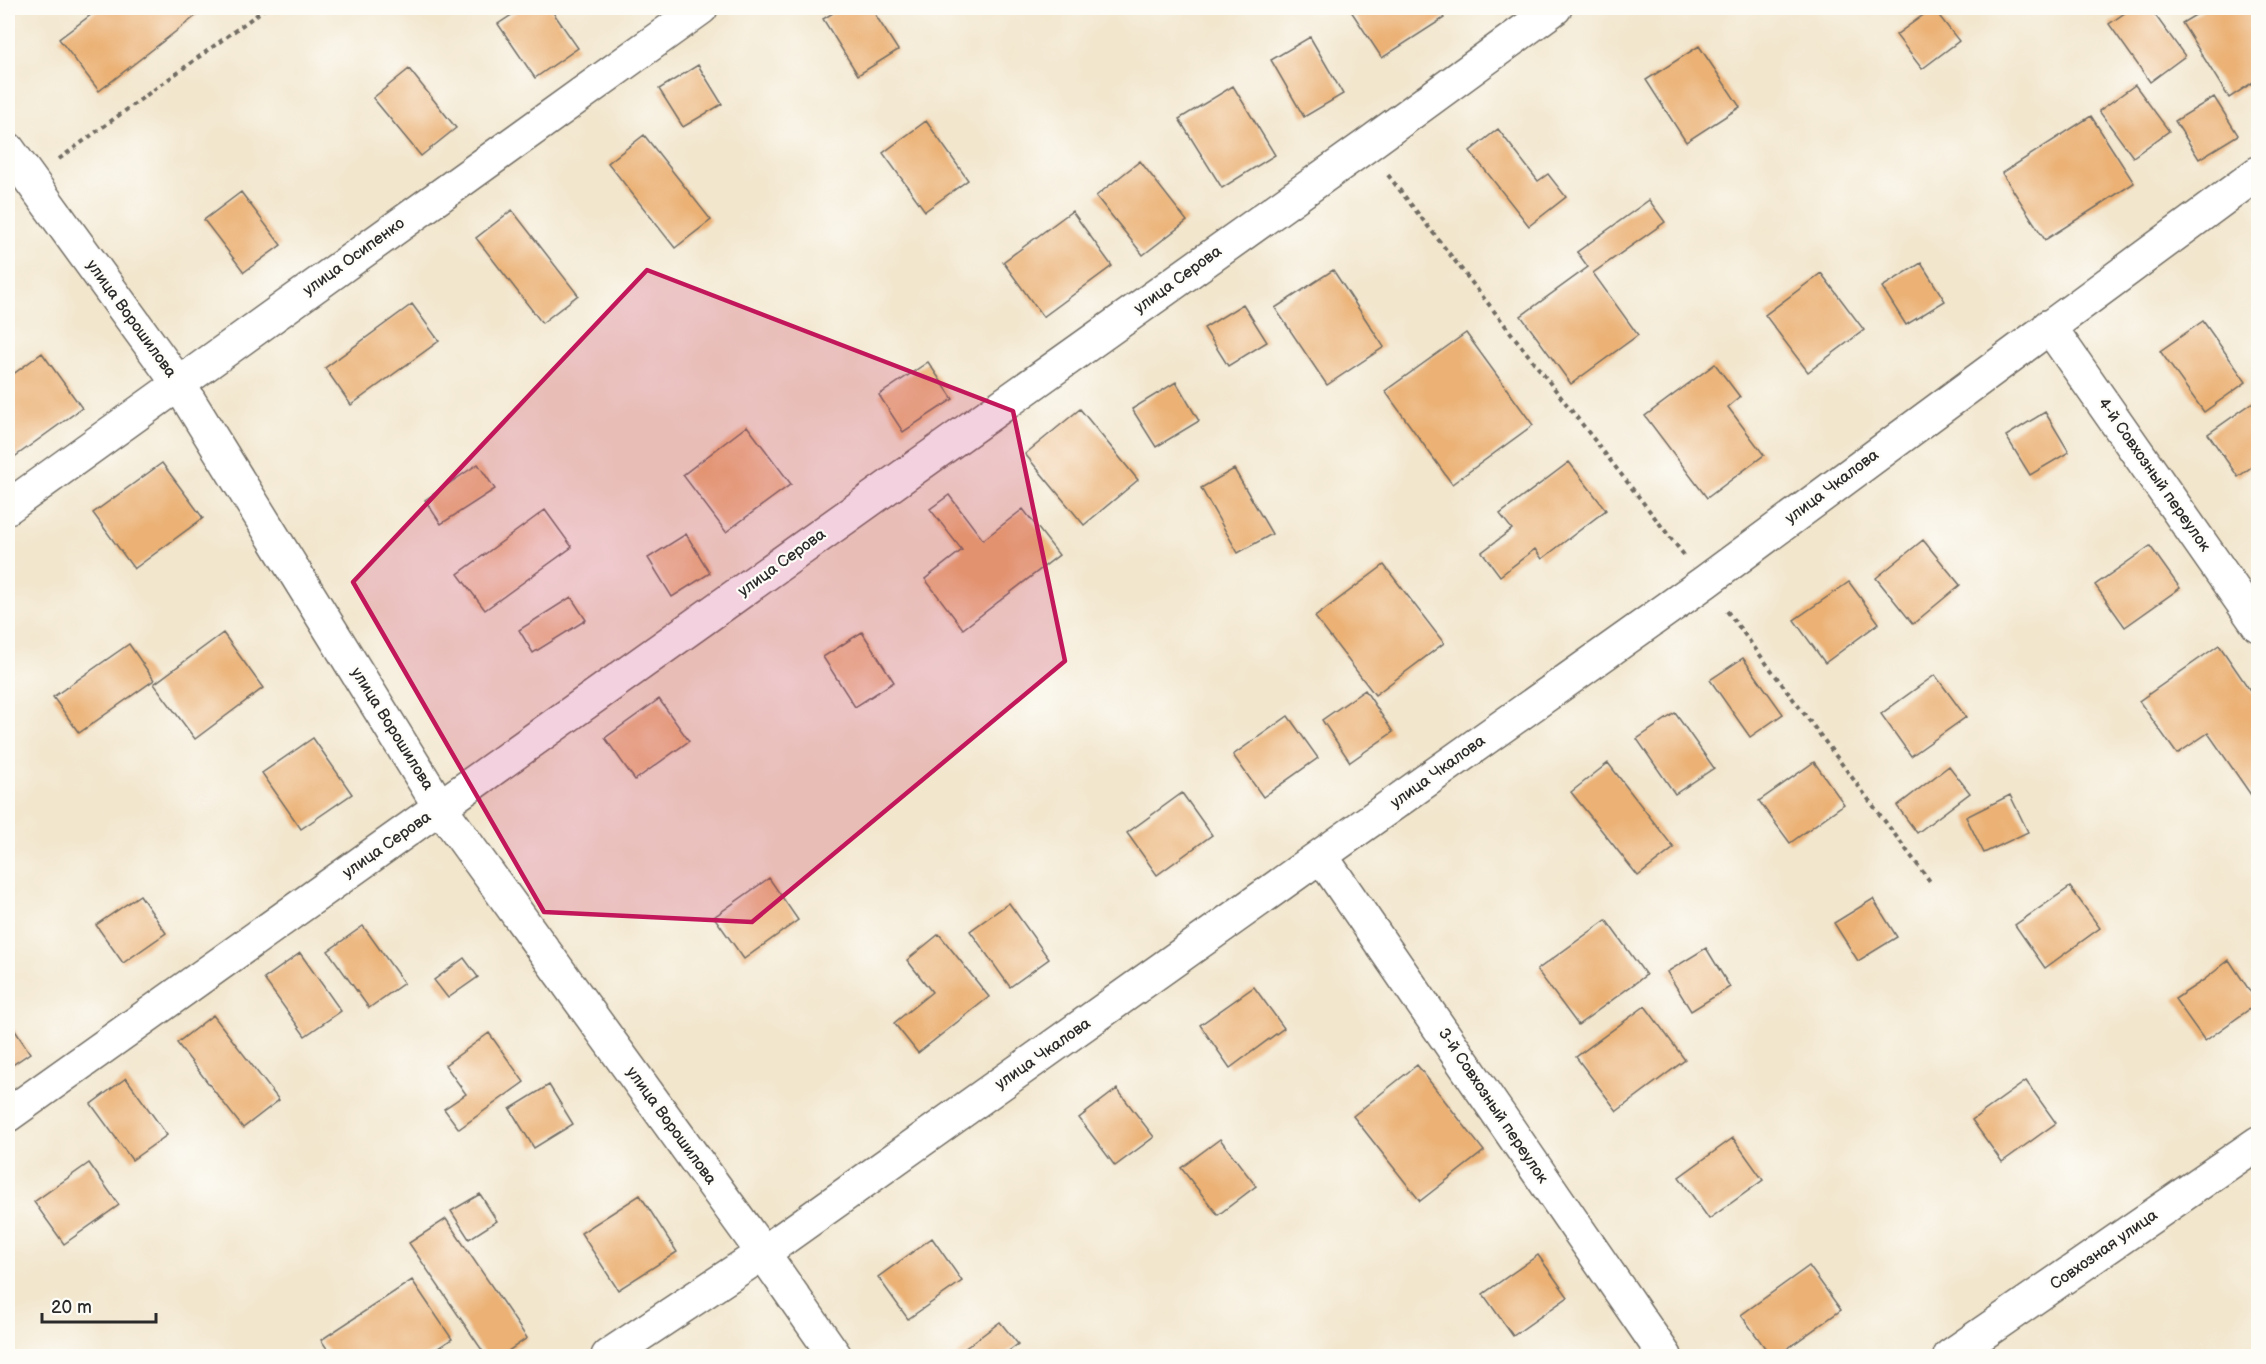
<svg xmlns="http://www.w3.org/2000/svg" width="2266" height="1364" font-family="'Balsamiq Sans',sans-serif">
	<rect width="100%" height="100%" fill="#fdfcf7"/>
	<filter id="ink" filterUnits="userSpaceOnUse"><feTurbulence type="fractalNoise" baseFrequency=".0167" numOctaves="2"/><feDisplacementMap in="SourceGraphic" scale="12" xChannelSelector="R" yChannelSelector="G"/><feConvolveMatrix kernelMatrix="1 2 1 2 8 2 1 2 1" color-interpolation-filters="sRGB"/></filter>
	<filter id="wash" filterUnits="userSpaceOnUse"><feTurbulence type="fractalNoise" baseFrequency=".008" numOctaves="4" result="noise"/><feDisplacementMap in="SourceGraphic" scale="24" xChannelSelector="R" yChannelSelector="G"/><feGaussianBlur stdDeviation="1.35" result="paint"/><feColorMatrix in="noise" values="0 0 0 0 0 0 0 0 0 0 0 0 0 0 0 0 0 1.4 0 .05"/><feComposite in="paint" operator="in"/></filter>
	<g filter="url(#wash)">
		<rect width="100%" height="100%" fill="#f2e6cd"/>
		<g id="blocks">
			<!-- building -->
			<path fill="#ebb174" d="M100 8H206L99 91 59 39Z
				M522 8H550L578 48 535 78 498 24Z
				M841 8H871L898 50 858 75 823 19Z
				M1349 8H1437L1444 18 1382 58Z
				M1933 8 1959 41 1922 69 1896 35Z
				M2132 8H2150L2185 56 2150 82 2109 24Z
				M2207 8H2251L2258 19V79L2229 98 2182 23Z
				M1310 37 1343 94 1304 117 1271 60Z
				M1699 46 1740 107 1686 142 1646 80Z
				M698 65 722 104 683 127 659 89Z
				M409 69 456 128 421 156 373 98Z
				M2135 85 2169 131 2133 157 2099 111Z
				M1233 86 1275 155 1222 188 1179 119Z
				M2214 97 2238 135 2199 159 2175 121Z
				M2091 116 2134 183 2045 240 2002 173Z
				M926 121 968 180 925 211 883 153Z
				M1498 129 1538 181 1548 174 1566 197 1529 226 1470 151Z
				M644 135 711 220 675 248 608 163Z
				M1140 161 1187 221 1143 255 1096 196Z
				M241 192 281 245 244 272 204 220Z
				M1649 200 1665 222 1593 273 1638 335 1571 384 1521 316 1588 267 1577 252Z
				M512 210 578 295 542 323 476 238Z
				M1072 211 1112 266 1043 317 1003 262Z
				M1921 263 1945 301 1906 325 1882 287Z
				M1333 270 1384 347 1327 385 1275 308Z
				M1821 273 1864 330 1808 372 1765 315Z
				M412 304 439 341 351 405 325 368Z
				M1243 304 1267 342 1228 366 1204 328Z
				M2203 321 2246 382 2204 412 2160 351Z
				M1466 333 1533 425 1452 484 1385 391Z
				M42 353 82 408 13 458 8 450V378Z
				M928 362 953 399 903 432 879 395Z
				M1715 364 1740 397 1728 407 1764 455 1707 498 1645 416Z
				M1176 382 1199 421 1156 447 1132 409Z
				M2258 399V462L2238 477 2208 434Z
				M1080 409 1138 480 1084 525 1025 454Z
				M2045 412 2069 452 2030 475 2006 436Z
				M747 426 791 484 726 532 683 475Z
				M1569 462 1606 510 1542 559 1535 549 1500 576 1482 552 1512 529 1500 514Z
				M162 463 203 518 134 569 93 513Z
				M478 464 495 489 441 524 425 500Z
				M1234 469 1272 534 1238 553 1201 488Z
				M949 495 983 540 1023 509 1059 555 963 629 925 579 962 550 930 509Z
				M545 510 572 547 485 610 458 574Z
				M686 534 710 573 672 597 648 558Z
				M1923 540 1960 585 1913 624 1876 578Z
				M2150 546 2180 588 2125 627 2095 585Z
				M1384 565 1444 643 1375 695 1315 617Z
				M1849 582 1879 623 1825 663 1794 620Z
				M571 597 586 620 533 653 519 630Z
				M862 632 894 682 855 707 823 657Z
				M223 633 263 688 195 739 154 684Z
				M129 644 154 680 79 733 53 697Z
				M2219 645 2258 702V805L2208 733 2177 754 2139 701Z
				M1743 658 1783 714 1750 737 1710 680Z
				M1935 675 1966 717 1911 756 1881 714Z
				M1365 690 1393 732 1350 762 1322 720Z
				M659 699 689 741 635 780 605 738Z
				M1675 713 1714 768 1675 794 1637 739Z
				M1288 716 1318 758 1263 797 1233 755Z
				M313 738 352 794 301 829 262 773Z
				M1814 762 1844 804 1790 843 1759 801Z
				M1608 763 1674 848 1638 876 1571 792Z
				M1949 766 1970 793 1917 833 1897 806Z
				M1182 793 1212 835 1157 875 1127 833Z
				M2010 795 2028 832 1984 853 1966 817Z
				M769 878 798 920 744 959 714 917Z
				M2070 887 2100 928 2045 968 2015 925Z
				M140 895 166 933 123 963 96 925Z
				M1873 899 1897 937 1858 961 1834 923Z
				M1009 903 1049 959 1010 987 970 931Z
				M1606 920 1646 975 1578 1025 1537 970Z
				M363 926 404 983 369 1008 328 951Z
				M939 934 989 997 918 1053 894 1023 932 992 907 960Z
				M1706 948 1730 987 1691 1011 1667 972Z
				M300 953 341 1011 305 1036 264 979Z
				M464 958 478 977 448 998 434 980Z
				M2229 960 2258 1003 2205 1041 2175 999 2204 980Z
				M1254 987 1284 1028 1230 1068 1200 1025Z
				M1645 1006 1685 1060 1617 1111 1576 1057Z
				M213 1015 279 1100 243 1128 177 1043Z
				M8 1020 30 1053 8 1068Z
				M489 1033 524 1082 459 1129 444 1109 466 1094 445 1065Z
				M1417 1065 1484 1151 1420 1201 1353 1116Z
				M126 1078 167 1135 132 1160 91 1104Z
				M2026 1081 2056 1123 2002 1162 1972 1120Z
				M549 1085 573 1124 534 1148 510 1109Z
				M1117 1089 1154 1137 1115 1166 1079 1118Z
				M1733 1138 1763 1180 1709 1219 1679 1177Z
				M1220 1139 1256 1186 1218 1215 1181 1168Z
				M89 1163 119 1205 64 1244 34 1202Z
				M480 1194 497 1221 469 1239 451 1211Z
				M640 1195 677 1252 618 1290 581 1233Z
				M446 1219 527 1338 501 1356H486L409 1243Z
				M932 1238 962 1281 908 1319 878 1277Z
				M1538 1255 1568 1297 1513 1336 1483 1294Z
				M1809 1266 1841 1310 1777 1356H1771L1741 1315Z
				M412 1280 452 1339 426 1356H332L321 1340Z
				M1000 1322 1018 1344 1002 1356H955Z"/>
		</g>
	</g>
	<g filter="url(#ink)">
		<use href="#blocks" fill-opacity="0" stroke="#716c64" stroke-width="1.5"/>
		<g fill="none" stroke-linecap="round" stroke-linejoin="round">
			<!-- minor casing -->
			<g stroke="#716c64" stroke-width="36">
				<path id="minor" d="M8 149 178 383 440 807 763 1253 835 1356
					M2049 326 2258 625
					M8 507 701 8
					M1321 856 1665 1356
					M8 1115 1366 146 1555 8
					M608 1356 763 1253 1705 582 2258 173
					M1950 1356 2258 1143"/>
			</g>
			<!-- path -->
			<path stroke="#716c64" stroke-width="4" stroke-dasharray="4.5 4.5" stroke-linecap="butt" d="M59 159 266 8
				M1388 175 1684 555
				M1727 611 1932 884"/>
			<!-- minor -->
			<use href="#minor" stroke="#fff" stroke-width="33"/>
		</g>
	</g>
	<!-- marked area -->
	<path fill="#c2185b" fill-opacity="0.2" stroke="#c2185b" stroke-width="4.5" stroke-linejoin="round" d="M647 270 1013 411 1065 661 752 922 544 912 353 582Z"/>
	<g text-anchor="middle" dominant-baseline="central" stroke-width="4.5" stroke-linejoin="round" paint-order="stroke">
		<!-- street labels -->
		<g font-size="16" fill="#2b2b2b" stroke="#fdfcf7">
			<text transform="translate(354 257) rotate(-36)">улица Осипенко</text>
			<text transform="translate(1178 280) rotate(-36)">улица Серова</text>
			<text transform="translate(131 319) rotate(54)">улица Ворошилова</text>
			<text transform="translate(2154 475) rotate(55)">4-й Совхозный переулок</text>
			<text transform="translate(1832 487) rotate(-37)">улица Чкалова</text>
			<text transform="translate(782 563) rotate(-36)">улица Серова</text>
			<text transform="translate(392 729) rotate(58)">улица Ворошилова</text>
			<text transform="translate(1438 772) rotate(-36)">улица Чкалова</text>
			<text transform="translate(387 845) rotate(-35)">улица Серова</text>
			<text transform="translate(1043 1054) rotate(-35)">улица Чкалова</text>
			<text transform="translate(1493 1106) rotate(56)">3-й Совхозный переулок</text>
			<text transform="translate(671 1126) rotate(54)">улица Ворошилова</text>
			<text transform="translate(2104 1250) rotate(-35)">Совхозная улица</text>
		</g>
	</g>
	<!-- margin -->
	<rect width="2266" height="1364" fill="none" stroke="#fdfcf7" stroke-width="30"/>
	<!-- scale -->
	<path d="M42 1313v9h114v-9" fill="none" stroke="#2b2b2b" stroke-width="3"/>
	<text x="51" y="1313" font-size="18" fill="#2b2b2b" stroke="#fdfcf7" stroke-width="4.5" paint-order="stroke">20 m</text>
</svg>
